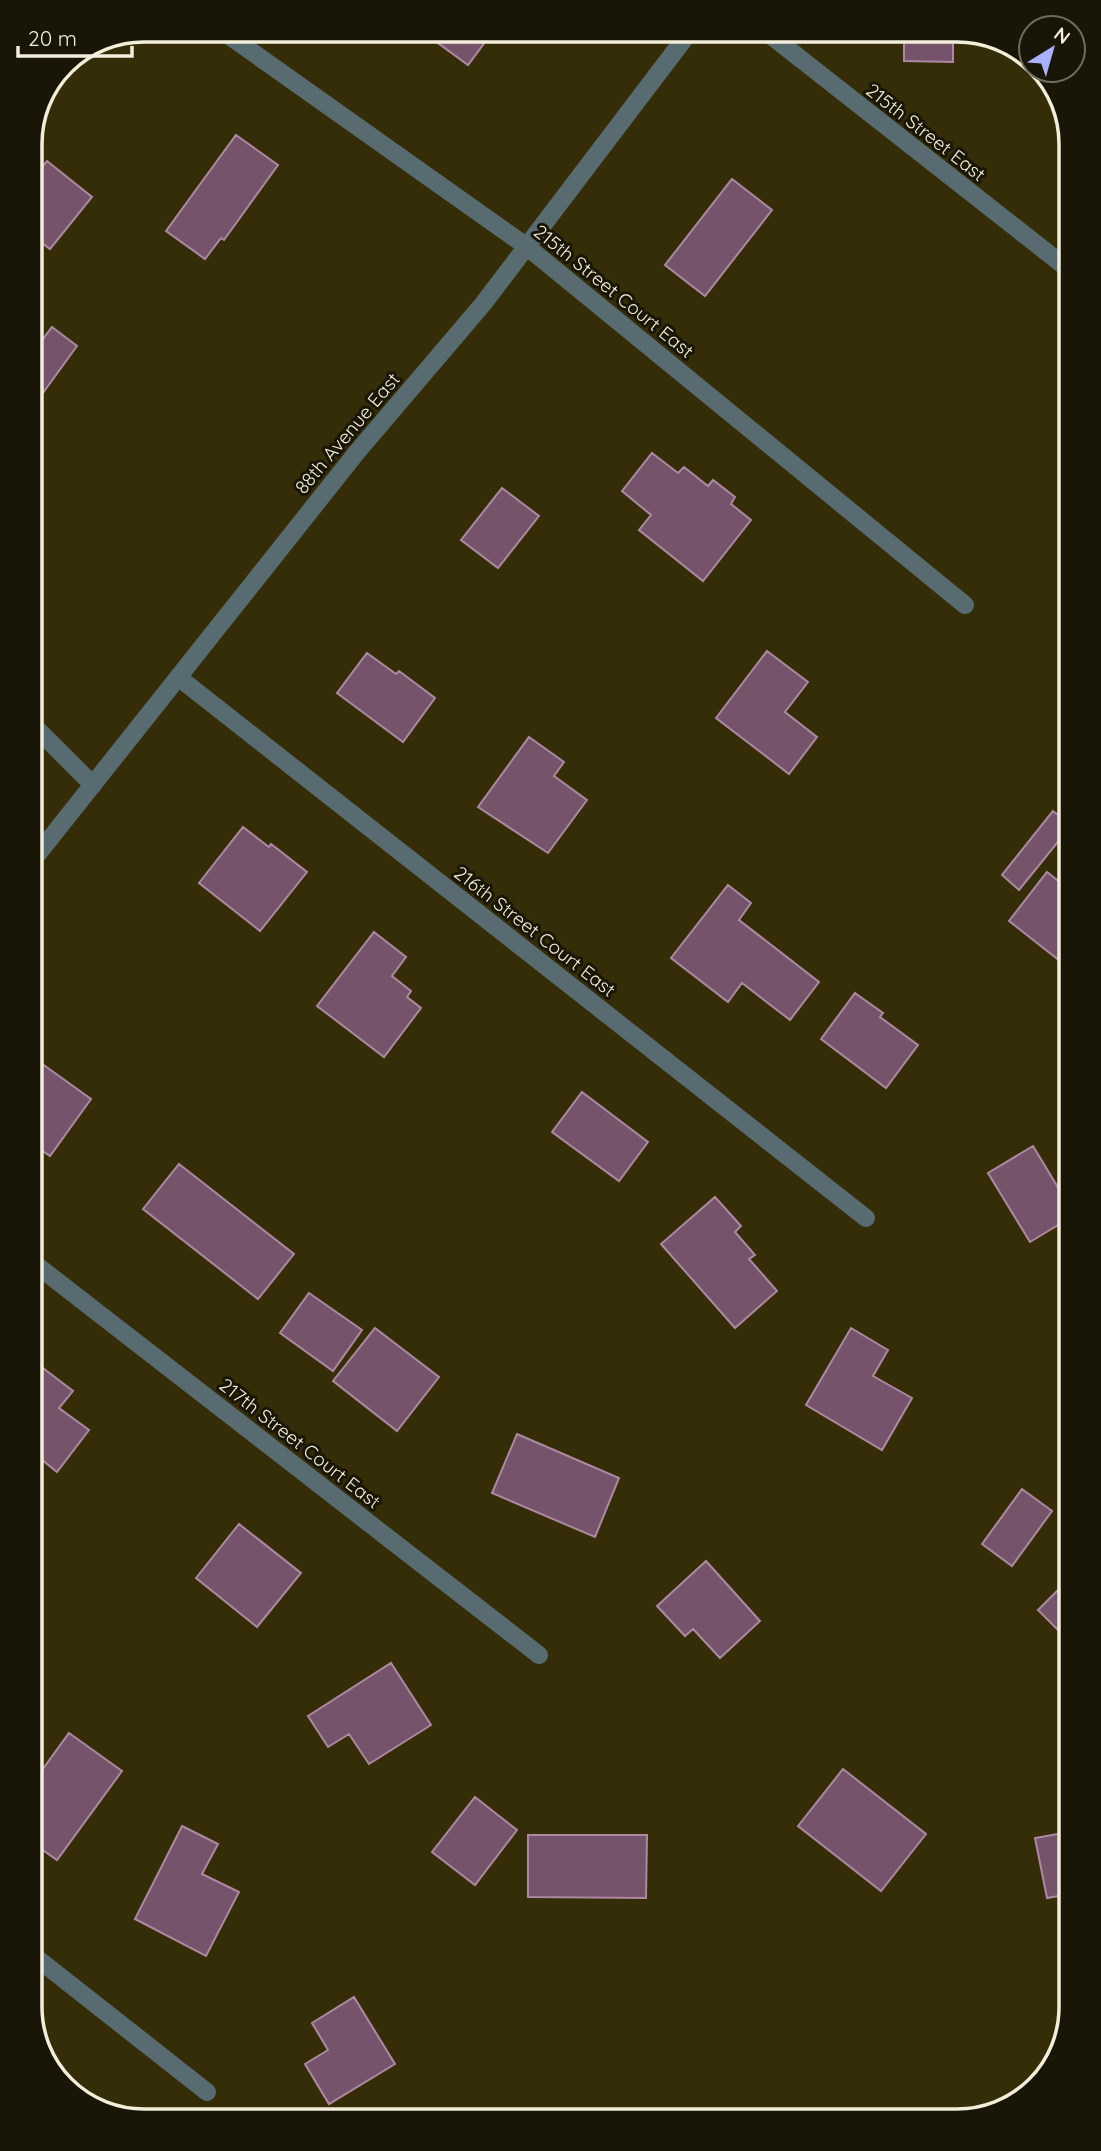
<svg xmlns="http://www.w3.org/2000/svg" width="1101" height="2151" font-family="Quicksand,sans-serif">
	<rect width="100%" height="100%" fill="#352d07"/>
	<!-- building -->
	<path fill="#75546b" stroke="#ac89a1" stroke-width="2" d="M431 30H494L468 65 427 35Z
		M904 30H953V62L904 61Z
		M236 135 278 165 224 240 221 238 205 259 166 231Z
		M47 161 92 197 50 249 30 234V182Z
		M732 179 772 210 705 296 665 265Z
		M52 327 77 346 32 408 31 355Z
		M652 453 678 473 684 467 708 486 713 480 735 497 731 504 751 520 703 581 639 530 651 515 622 491Z
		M502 488 539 516 498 568 461 540Z
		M767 651 808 682 785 712 817 737 789 774 716 718Z
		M367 653 396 674 399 671 435 698 403 742 337 693Z
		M529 737 564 762 554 776 587 800 548 853 478 807Z
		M1053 811 1066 821V832L1019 890 1002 875Z
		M243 827 269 847 271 844 307 872 260 931 199 883Z
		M1047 872 1066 887 1067 952 1060 961 1009 921Z
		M728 885 751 903 739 920 819 982 790 1020 742 983 728 1002 671 958Z
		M374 932 406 957 392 976 411 991 407 997 421 1008 384 1057 317 1006Z
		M855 993 883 1013 880 1017 918 1045 886 1088 821 1039Z
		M34 1058 91 1099 50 1156 34 1145Z
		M582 1092 648 1142 619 1181 552 1132Z
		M1033 1146 1068 1204V1219L1030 1242 988 1173Z
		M179 1164 294 1254 258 1299 143 1209Z
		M715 1197 741 1226 735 1232 755 1255 749 1259 777 1291 735 1328 661 1244Z
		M309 1293 362 1330 333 1371 280 1333Z
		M375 1328 439 1377 397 1431 333 1381Z
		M851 1328 888 1350 873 1376 912 1398 882 1450 806 1405Z
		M35 1362 73 1391 59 1408 89 1430 57 1472 36 1455Z
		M517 1434 619 1478 595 1537 492 1493Z
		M1022 1489 1052 1511 1012 1566 982 1544Z
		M239 1524 301 1573 257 1627 196 1578Z
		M706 1561 760 1621 720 1658 693 1629 685 1636 657 1606Z
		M1065 1583 1069 1587 1070 1642 1038 1610Z
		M391 1663 431 1725 369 1764 349 1734 328 1747 308 1716Z
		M69 1733 122 1771 57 1860 37 1846V1777Z
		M843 1769 926 1834 881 1891 798 1826Z
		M475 1797 517 1830 475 1885 432 1852Z
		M182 1826 218 1844 202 1874 239 1892 206 1956 135 1919Z
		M1069 1832 1071 1894 1047 1898 1035 1838Z
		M528 1835H647L646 1898 528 1897Z
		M354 1997 395 2064 329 2104 305 2064 328 2050 312 2023Z"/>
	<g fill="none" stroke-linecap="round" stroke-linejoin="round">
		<!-- lane -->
		<path stroke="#576b70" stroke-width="18" d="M33 725 93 785"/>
		<!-- street -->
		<path stroke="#576b70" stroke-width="18" d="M221 30 526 246 965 605
			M764 30 1063 265
			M178 677 866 1218
			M33 860 357 452 483 304 691 30
			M35 1264 539 1655
			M38 1959 207 2092"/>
	</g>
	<g text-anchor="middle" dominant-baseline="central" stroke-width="6" stroke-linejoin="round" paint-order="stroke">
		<!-- street labels -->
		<g font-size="19" fill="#f2eeda" stroke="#191507">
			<text transform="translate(926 132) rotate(38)">215th Street East</text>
			<text transform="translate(614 291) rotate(39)">215th Street Court East</text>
			<text transform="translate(347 433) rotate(-50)">88th Avenue East</text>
			<text transform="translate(535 931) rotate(38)">216th Street Court East</text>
			<text transform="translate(300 1443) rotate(38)">217th Street Court East</text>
		</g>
	</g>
	<!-- crop -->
	<path d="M0 0H1101V2151H0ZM144 42H957A102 102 0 0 1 1059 144V2007A102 102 0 0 1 957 2109H144A102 102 0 0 1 42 2007V144A102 102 0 0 1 144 42Z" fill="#191507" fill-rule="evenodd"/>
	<path fill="none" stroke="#f2eeda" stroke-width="3.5" d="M144 42H957A102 102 0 0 1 1059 144V2007A102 102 0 0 1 957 2109H144A102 102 0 0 1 42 2007V144A102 102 0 0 1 144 42Z"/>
	<!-- north arrow -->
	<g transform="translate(1052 49) rotate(37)"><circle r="33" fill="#191507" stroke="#706c5b" stroke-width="2"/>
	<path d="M0-5L12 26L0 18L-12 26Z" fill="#a7b1fc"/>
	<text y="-10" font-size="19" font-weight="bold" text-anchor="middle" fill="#f2eeda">N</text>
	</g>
	<!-- scale -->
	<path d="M18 46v10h114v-10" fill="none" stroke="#f2eeda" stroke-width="3.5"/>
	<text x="28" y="46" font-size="21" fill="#f2eeda" stroke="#191507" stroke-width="5" paint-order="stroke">20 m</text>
</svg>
